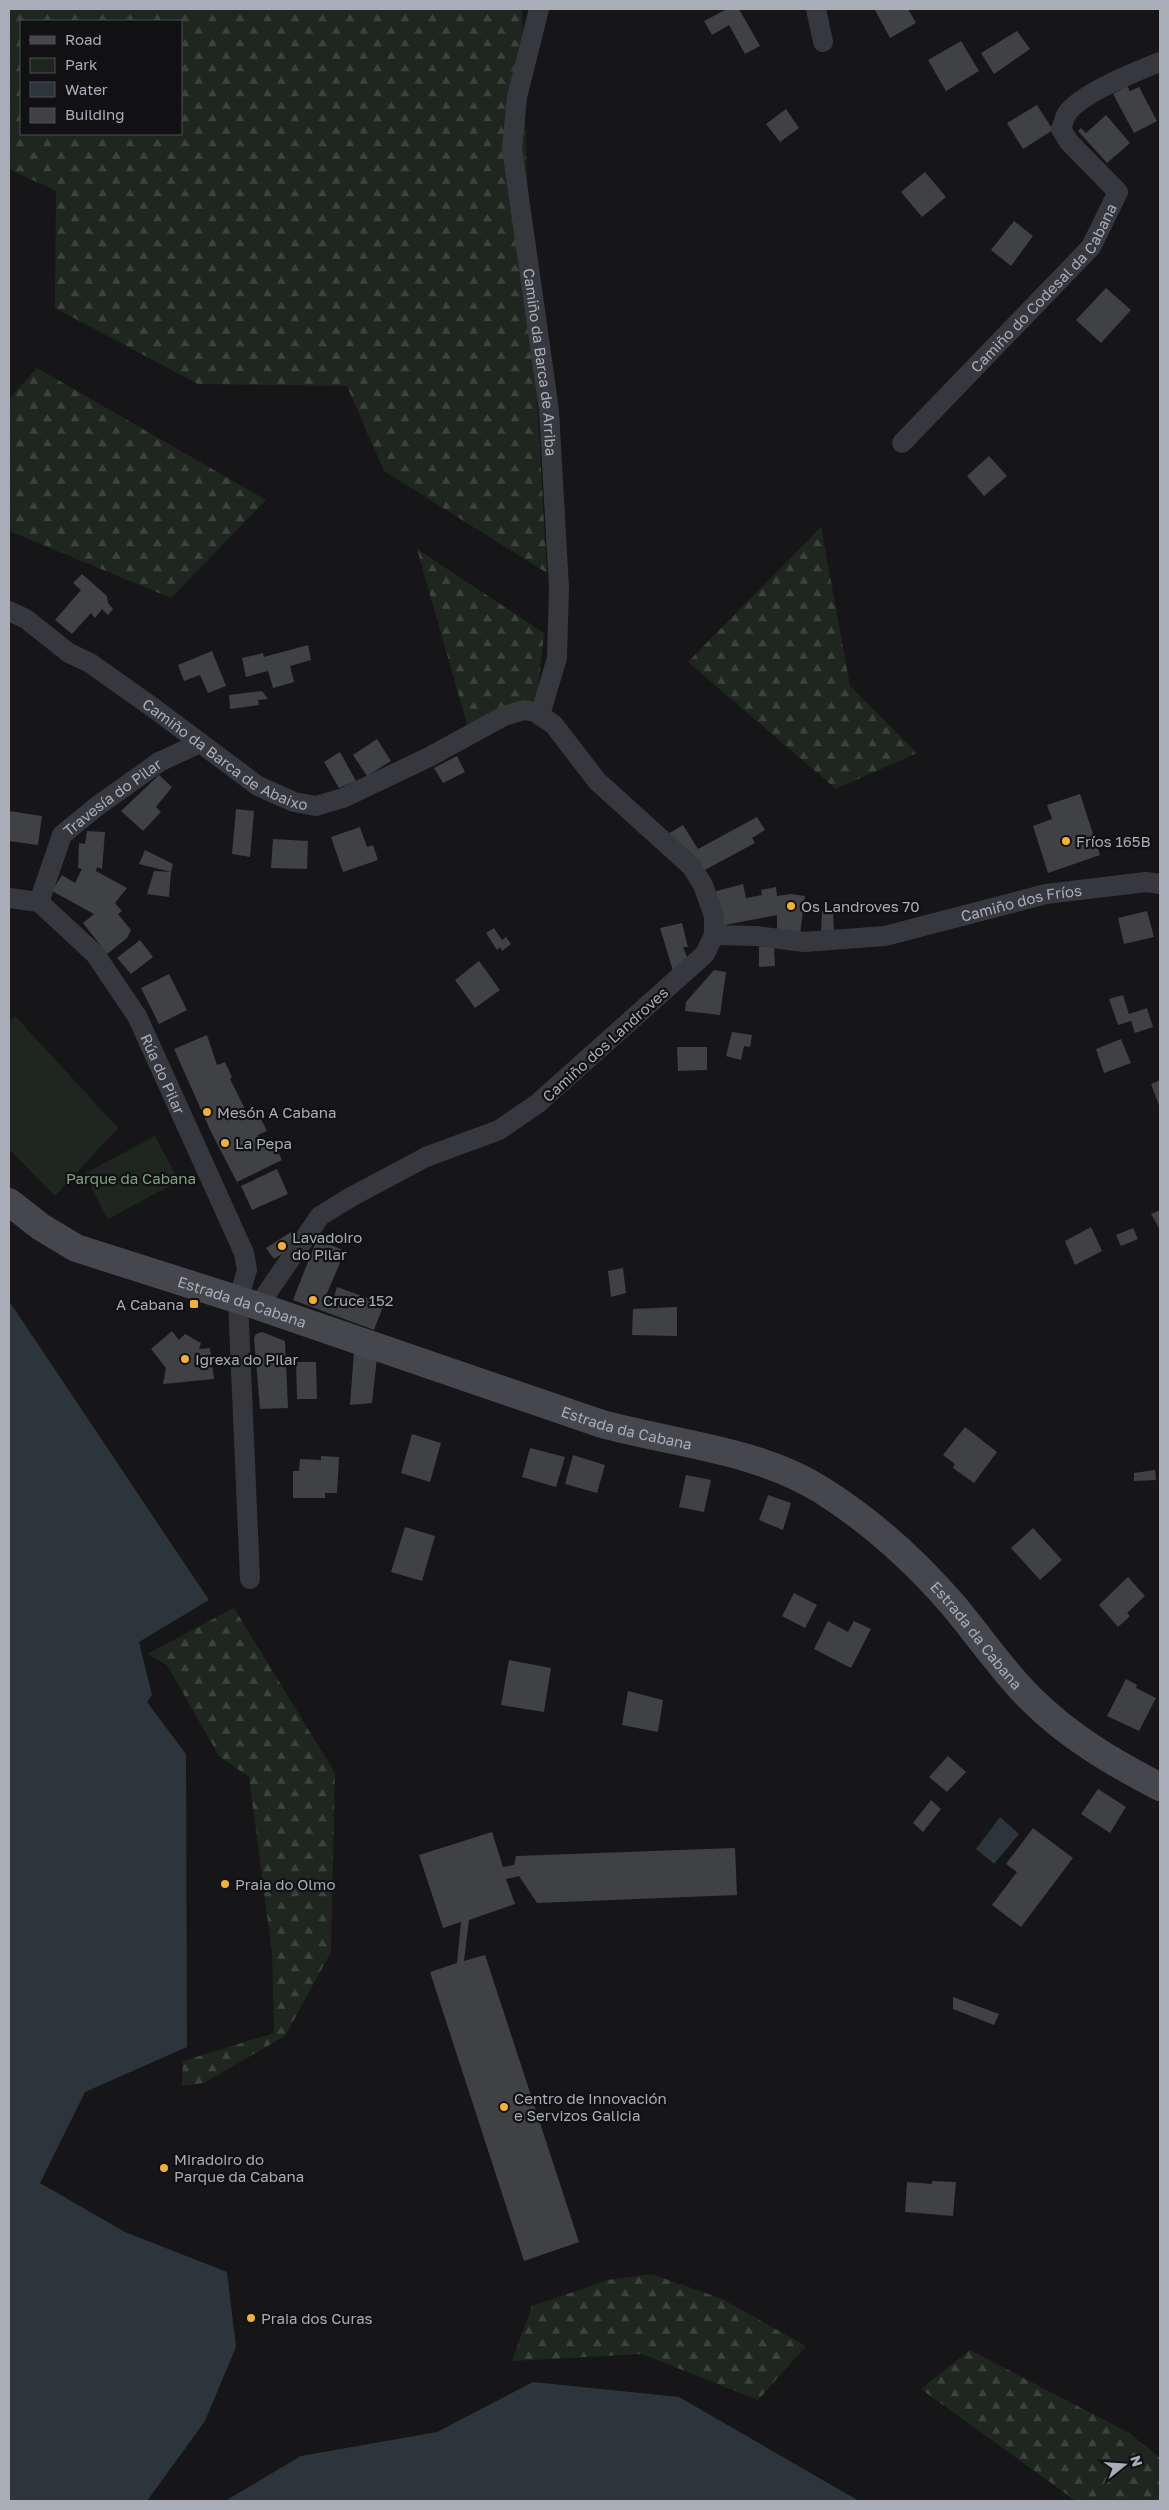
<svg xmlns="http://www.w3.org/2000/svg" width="1169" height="2510" font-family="'Golos Text',sans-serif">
	<defs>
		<pattern id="forest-firs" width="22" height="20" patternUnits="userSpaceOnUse" patternTransform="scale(1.25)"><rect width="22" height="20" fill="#1e261f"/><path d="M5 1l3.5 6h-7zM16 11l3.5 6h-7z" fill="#3c433d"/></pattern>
	</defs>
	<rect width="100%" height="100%" fill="#161618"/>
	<!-- green -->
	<path fill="#1e261f" d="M15 1016 118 1128 55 1196 9 1149V1022Z
		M155 1136 179 1181 108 1219 84 1174Z"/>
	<!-- forest -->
	<path fill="url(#forest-firs)" fill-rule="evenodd" d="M9 9H522L530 279 547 573 384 471 347 386 198 384 55 308 56 191 9 169ZM21 21H181V134H21Z
		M37 368 266 500 171 598 9 531V399Z
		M821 527 850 686 917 753 836 789 688 662Z
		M417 549 544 633 537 699 467 724Z
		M234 1608 335 1773 331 1952 285 2036 204 2083 182 2086 183 2061 274 2033 272 1952 249 1777 219 1756 167 1665 147 1654Z
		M652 2274 722 2299 806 2346 758 2400 642 2354 512 2361 532 2306 608 2280Z
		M970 2350 1131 2434 1160 2458V2501H1076L921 2389Z"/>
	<!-- water -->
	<path fill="#2c353c" d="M9 1301 209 1600 139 1642 152 1695 147 1702 186 1754 187 2047 85 2092 40 2183 125 2232 227 2272 236 2347 205 2421 147 2501H9Z
		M1000 1817 1019 1834 994 1864 976 1849Z
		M533 2382 679 2397 859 2501H225L301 2456 437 2432Z"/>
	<!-- building -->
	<path fill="#404145" d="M727 9H739L760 46 745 54 729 25 712 35 704 21Z
		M877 9H908L916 23 890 38 875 10Z
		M1017 31 1030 49 994 74 981 53Z
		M961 41 979 71 946 91 928 60Z
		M1127 86 1130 91 1139 87 1157 121 1134 133 1113 94Z
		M1037 105 1053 130 1023 149 1007 123Z
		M786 109 799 128 780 142 766 124Z
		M1106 115 1130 143 1107 163 1078 131 1081 128 1086 133Z
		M925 172 946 197 922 217 901 192Z
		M1014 221 1033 236 1011 266 991 250Z
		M1106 288 1131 310 1101 343 1076 320Z
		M989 456 1007 476 984 496 967 476Z
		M82 574 107 596 108 603 113 609 108 615 102 609 95 618 91 613 72 634 55 620 81 590 73 583Z
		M308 645 311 660 290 666 294 682 273 688 268 671 246 677 242 658 263 653 264 657Z
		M212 651 226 686 208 693 200 675 184 681 178 665Z
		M262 691 268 699 258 700 259 705 230 709 229 695Z
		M377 739 391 761 367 776 353 755Z
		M340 752 356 781 339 788 324 762Z
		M457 756 465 772 443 783 434 768Z
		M159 775 172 787 156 807 161 812 143 831 121 811Z
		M1080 794 1100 855 1048 873 1033 826 1052 819 1047 805Z
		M236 809 254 811 250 857 232 854Z
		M9 811 42 816 38 845 9 841Z
		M757 817 765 830 752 838 755 843 703 871 668 834 683 825 698 849Z
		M360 827 367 847 373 845 378 860 343 872 331 837Z
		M87 831 105 832 102 869 97 867 96 871 127 888 115 903 122 911 118 914 131 930 127 938 107 954 83 923 94 914 52 891 62 875 75 883 82 869 78 868 79 843 85 844Z
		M273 839 308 841 307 869 271 868Z
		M145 850 173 864 171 872 139 864Z
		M154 871 171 872 169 897 147 894Z
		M743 884 746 898 762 895 761 890 776 887 777 896 791 894 805 896 800 934 777 932V915L720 926 713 892Z
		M822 911H833L834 932 821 933Z
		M1147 911 1154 937 1124 944 1118 918Z
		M682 923 688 947H683L687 957 673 971 660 928Z
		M494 928 502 940 506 937 511 944 502 951 500 947 497 950 486 933Z
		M140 940 153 957 131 974 117 958Z
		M774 946 775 966 759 967V947Z
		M479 961 500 990 475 1008 455 980Z
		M714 970 726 972 720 1015 685 1011 686 1002Z
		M169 974 187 1010 159 1024 141 988Z
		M1123 995 1129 1014 1147 1008 1153 1027 1135 1033 1131 1021 1118 1025 1109 999Z
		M732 1032 752 1035 750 1047 744 1046 741 1060 726 1056Z
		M207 1035 217 1065 225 1062 232 1077 230 1079 247 1113 256 1109 267 1131 258 1135 262 1144 272 1139 282 1160 237 1182 211 1132 174 1049Z
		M1121 1039 1131 1063 1104 1073 1096 1049Z
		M677 1047H707V1070L678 1071Z
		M1160 1080V1108L1151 1084Z
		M277 1169 288 1194 252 1210 241 1186Z
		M1160 1210V1227L1159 1228 1151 1214Z
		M1091 1227 1102 1251 1075 1265 1065 1241Z
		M1133 1228 1138 1239 1121 1246 1116 1235Z
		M291 1232 298 1243 274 1259 266 1248Z
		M317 1239 345 1251 325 1298 333 1301 337 1287 384 1304 374 1330 293 1300Z
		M623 1268 626 1293 611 1297 608 1271Z
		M677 1307V1336L632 1335 633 1309Z
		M172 1331 179 1340 185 1334 201 1343 199 1349 210 1348 214 1379 163 1384 166 1368 151 1349Z
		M262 1332 285 1341 288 1408 260 1409 254 1338 256 1334Z
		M354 1352 377 1358 372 1403 350 1405Z
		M296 1362H316L317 1399H297Z
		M965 1427 997 1452 974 1483 953 1468 955 1464 943 1455Z
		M412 1434 441 1443 430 1482 401 1473Z
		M530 1448 565 1457 556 1487 522 1477Z
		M573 1455 605 1465 597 1493 565 1484Z
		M321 1456 339 1457 337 1493H325V1498H293V1471H299L300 1459 321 1460Z
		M1155 1470 1156 1480 1134 1481V1473Z
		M686 1475 711 1480 704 1512 679 1507Z
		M768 1495 791 1503 783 1530 759 1520Z
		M405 1527 435 1536 422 1581 391 1572Z
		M1033 1528 1062 1560 1040 1580 1011 1548Z
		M1128 1577 1145 1596 1127 1613 1130 1616 1118 1627 1099 1605Z
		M794 1593 817 1605 805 1628 782 1616Z
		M828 1621 848 1632 854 1621 871 1629 851 1668 814 1649Z
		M509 1660 551 1668 544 1712 501 1705Z
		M1126 1679 1137 1685 1136 1688 1156 1698 1139 1731 1107 1716Z
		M628 1691 663 1700 658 1732 622 1725Z
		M948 1756 966 1772 947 1792 929 1777Z
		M1098 1789 1126 1807 1110 1833 1081 1814Z
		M931 1800 941 1809 923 1832 913 1823Z
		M1033 1828 1073 1858 1021 1927 992 1905 1017 1872 1006 1864Z
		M492 1832 503 1867 514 1865 516 1856 735 1848 737 1895 537 1903 519 1876 506 1879 515 1904 469 1920 464 1961 485 1955 579 2242 524 2261 430 1972 457 1963 461 1922 443 1928 419 1855Z
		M953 1997 999 2014 994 2025 953 2009Z
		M932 2181 956 2182 953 2216 905 2212 907 2182 932 2184Z"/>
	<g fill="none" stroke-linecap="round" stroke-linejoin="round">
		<!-- street -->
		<g stroke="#37383d" stroke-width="20">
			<path id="s1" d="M539 9 517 97 512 148 549 410 559 588 557 658 540 715"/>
			<path d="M816 9 823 42"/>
			<path id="s2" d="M902 443 1091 247 1118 192 1069 142 1061 129C1063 125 1064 119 1066 115 1079 94 1137 71 1160 62"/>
			<path id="s3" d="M9 611 26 619 69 653 90 663 155 709 258 786 294 802 316 806 343 798 429 757 504 716 524 710 535 712 554 725 597 781 691 866 703 885 714 916V935L705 954 537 1104 499 1130 426 1157 351 1197 320 1216 258 1306"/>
			<path id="s4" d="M9 898 39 902 95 954 137 1016 244 1253 247 1270 238 1300 250 1579"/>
			<path id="s5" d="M39 902 62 835 96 807 159 762 200 743"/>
			<path id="s6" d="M714 935 756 936 804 942 885 936 1046 894 1146 882 1160 884"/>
		</g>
		<!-- secondary -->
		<path stroke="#45474d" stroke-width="28" id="s7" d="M9 1202 41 1227 76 1248 258 1306 599 1423C673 1444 757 1449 823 1491 872 1522 915 1561 953 1605 979 1636 1002 1670 1030 1698 1069 1737 1112 1762 1160 1787"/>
	</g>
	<!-- markers -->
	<g fill="#f2b134" stroke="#111113" stroke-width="2">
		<circle cx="1066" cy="841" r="5"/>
		<circle cx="791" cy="906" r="5"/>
		<circle cx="207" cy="1112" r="5"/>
		<circle cx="225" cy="1143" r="5"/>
		<circle cx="282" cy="1246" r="5"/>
		<circle cx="313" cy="1300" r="5"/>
		<rect x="189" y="1299" width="10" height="10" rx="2.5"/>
		<circle cx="185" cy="1359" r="5"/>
		<circle cx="225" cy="1884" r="5"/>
		<circle cx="504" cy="2107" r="5"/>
		<circle cx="164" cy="2168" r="5"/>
		<circle cx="251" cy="2318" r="5"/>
	</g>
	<g text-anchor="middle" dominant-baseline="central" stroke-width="4.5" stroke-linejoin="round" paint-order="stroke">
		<!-- street labels -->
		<g font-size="15" fill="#a8adb8" stroke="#111113">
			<text stroke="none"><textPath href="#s2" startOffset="211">Camiño do Codesal da Cabana</textPath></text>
			<text stroke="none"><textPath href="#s1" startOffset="358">Camiño da Barca de Arriba</textPath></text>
			<text stroke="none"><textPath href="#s3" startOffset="261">Camiño da Barca de Abaixo</textPath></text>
			<text stroke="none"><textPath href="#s5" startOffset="134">Travesía do Pilar</textPath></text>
			<text stroke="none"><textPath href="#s6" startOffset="312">Camiño dos Fríos</textPath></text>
			<text transform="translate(605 1044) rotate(-42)">Camiño dos Landroves</text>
			<text stroke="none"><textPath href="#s4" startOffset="245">Rúa do Pilar</textPath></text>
			<text stroke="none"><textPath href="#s7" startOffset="256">Estrada da Cabana</textPath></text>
			<text stroke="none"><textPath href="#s7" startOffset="661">Estrada da Cabana</textPath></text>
			<text stroke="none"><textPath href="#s7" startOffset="1080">Estrada da Cabana</textPath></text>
		</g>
		<!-- poi labels -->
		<g font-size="15" fill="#a8adb8" stroke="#111113" text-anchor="start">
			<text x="1076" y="841">Fríos 165B</text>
			<text x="801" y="906">Os Landroves 70</text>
			<text x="217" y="1112">Mesón A Cabana</text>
			<text x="235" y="1143">La Pepa</text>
			<text x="292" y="1237">Lavadoiro<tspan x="292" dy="17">do Pilar</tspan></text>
			<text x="323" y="1300">Cruce 152</text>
			<text x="184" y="1304" text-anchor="end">A Cabana</text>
			<text x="195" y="1359">Igrexa do Pilar</text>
			<text x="235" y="1884">Praia do Olmo</text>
			<text x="514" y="2098">Centro de Innovación<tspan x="514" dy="17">e Servizos Galicia</tspan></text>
			<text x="174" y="2159">Miradoiro do<tspan x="174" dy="17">Parque da Cabana</tspan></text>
			<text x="261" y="2318">Praia dos Curas</text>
		</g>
		<!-- park labels -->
		<g font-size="15" fill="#7fa381" stroke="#111113">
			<text x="131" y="1178">Parque da Cabana</text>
		</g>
	</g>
	<!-- border -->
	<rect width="1169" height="2510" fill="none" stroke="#a8adb8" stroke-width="20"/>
	<!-- legend -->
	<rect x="20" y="20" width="162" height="115" fill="#111113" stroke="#4d4f55"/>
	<rect x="30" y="36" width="25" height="8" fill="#45474d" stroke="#4d4f55"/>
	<text x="65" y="45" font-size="15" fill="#a8adb8">Road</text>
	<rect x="30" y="58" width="25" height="15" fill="#1e261f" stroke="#4d4f55"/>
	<text x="65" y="70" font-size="15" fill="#a8adb8">Park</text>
	<rect x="30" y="82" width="25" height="15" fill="#2c353c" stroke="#4d4f55"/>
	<text x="65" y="95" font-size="15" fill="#a8adb8">Water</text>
	<rect x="30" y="108" width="25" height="15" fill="#404145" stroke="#4d4f55"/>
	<text x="65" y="120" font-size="15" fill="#a8adb8">Building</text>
	<!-- north arrow -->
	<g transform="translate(1124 2465) rotate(73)" stroke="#111113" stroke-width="4" paint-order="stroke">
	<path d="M0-4L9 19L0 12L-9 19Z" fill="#a8adb8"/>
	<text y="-8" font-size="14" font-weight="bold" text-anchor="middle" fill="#a8adb8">N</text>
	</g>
</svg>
